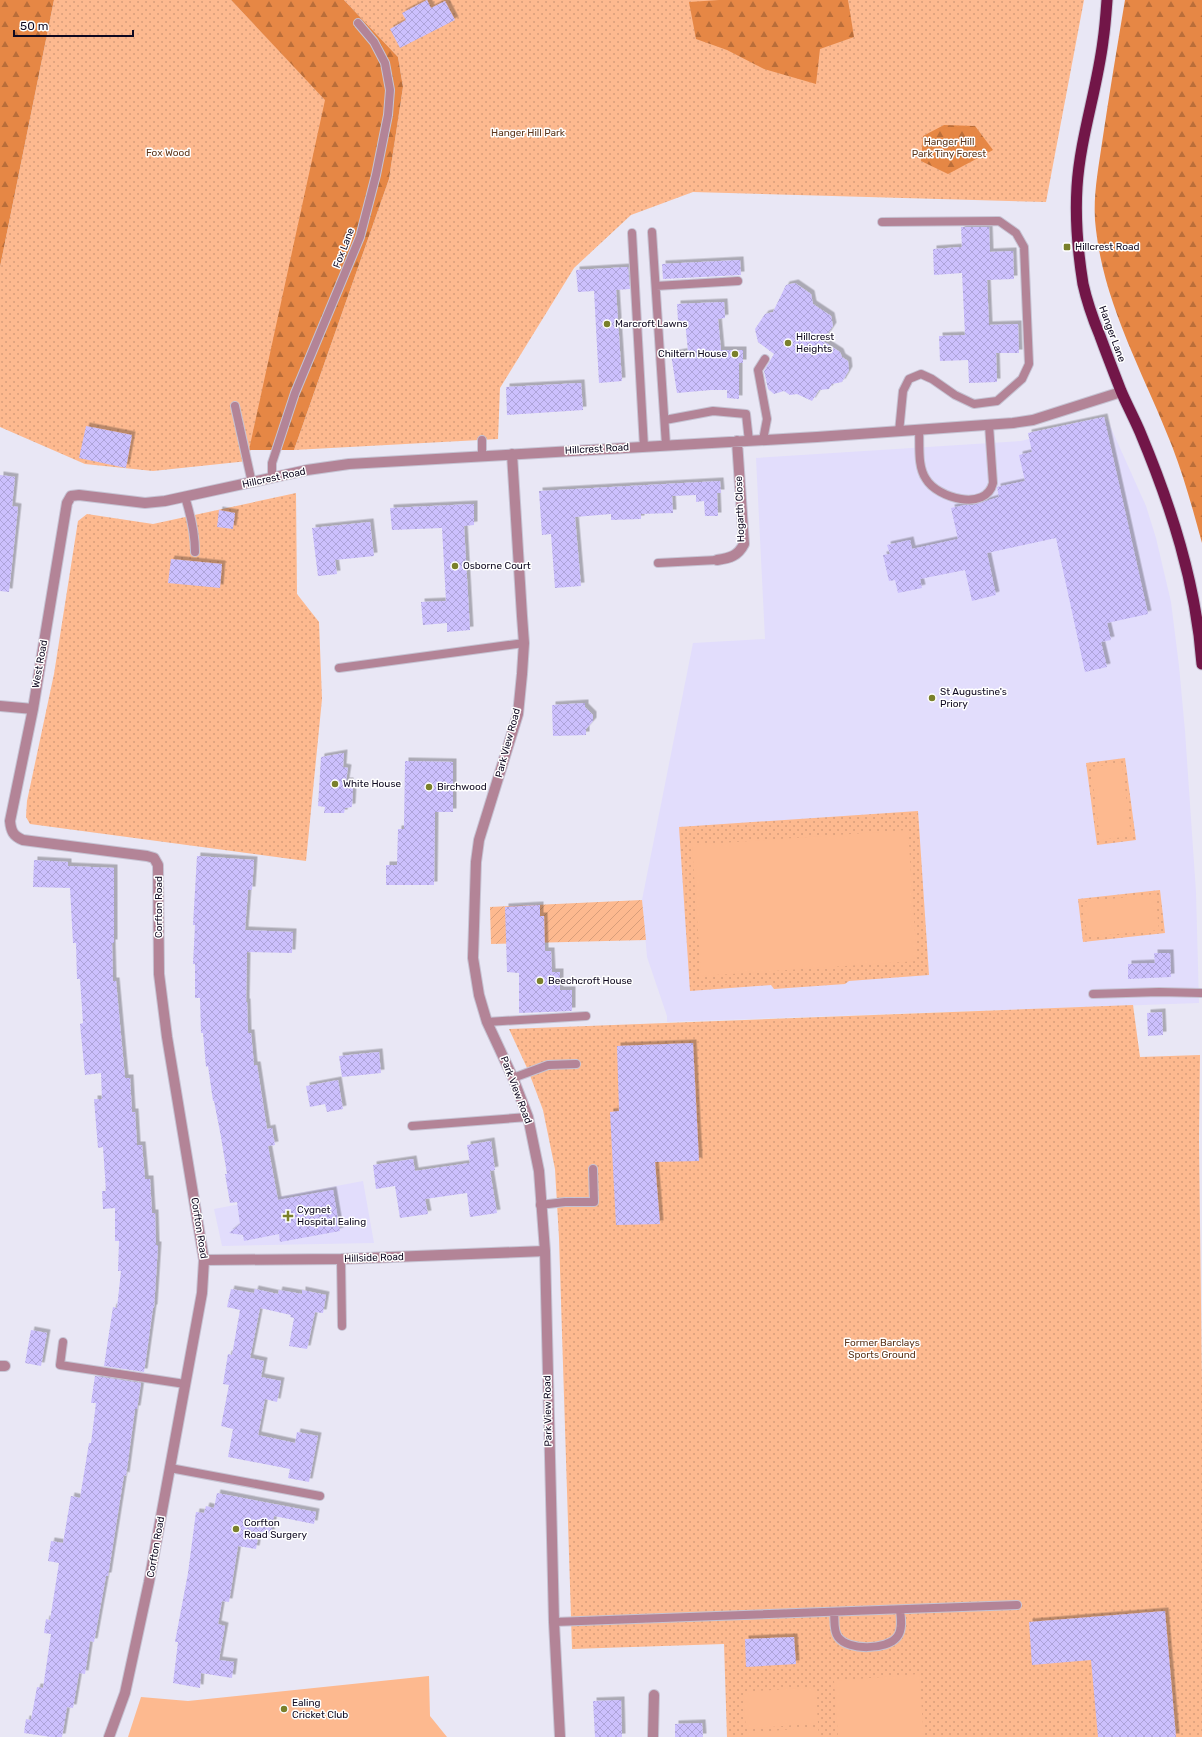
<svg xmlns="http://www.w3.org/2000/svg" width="1202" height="1737" font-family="Rubik,sans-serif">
	<defs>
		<pattern id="grass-dots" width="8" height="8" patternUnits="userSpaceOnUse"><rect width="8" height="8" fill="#fdb98f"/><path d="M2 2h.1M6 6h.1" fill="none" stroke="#d89e7b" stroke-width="1.8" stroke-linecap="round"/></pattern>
		<pattern id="forest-firs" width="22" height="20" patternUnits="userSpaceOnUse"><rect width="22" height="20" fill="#e68745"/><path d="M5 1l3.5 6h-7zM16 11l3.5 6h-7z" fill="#b96d39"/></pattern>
		<pattern id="garden-furrows" width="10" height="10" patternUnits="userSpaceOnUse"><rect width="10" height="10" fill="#fdb98f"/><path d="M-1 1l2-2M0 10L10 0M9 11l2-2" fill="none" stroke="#d89e7b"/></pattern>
		<pattern id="building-cross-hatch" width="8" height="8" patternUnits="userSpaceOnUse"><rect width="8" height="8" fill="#ccc0fd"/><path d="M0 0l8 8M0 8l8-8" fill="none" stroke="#aea4d9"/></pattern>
		<filter id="shadow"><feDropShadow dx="3.5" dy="-3.5" stdDeviation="0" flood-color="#0004"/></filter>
	</defs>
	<rect width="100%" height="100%" fill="#e9e7f5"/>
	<!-- built -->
	<path fill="#e2ddfc" d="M1105 419H1107L1146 506 1156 538 1171 602 1179 666 1185 731 1196 892 1199 1003 667 1022V1016L647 957 642 900 693 643 765 639 756 458 1021 441Z
		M363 1181 374 1243 222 1246 214 1209Z"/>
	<!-- grass -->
	<path fill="url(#grass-dots)" d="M54 0H231L326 100 248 461 153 471 85 464 0 427V267Z
		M344 0H1084L1046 202 693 192 631 215 574 268 500 388 498 439 294 450 389 179 403 87 398 57Z
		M296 493 297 594 319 622 322 699 306 861 30 824 26 817 27 801 54 674 78 521 87 514 153 524Z
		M1125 758 1136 840 1097 845 1086 763Z
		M918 811 929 975 849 981 845 984 774 989 771 985 690 991 679 827Z
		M1160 890 1165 933 1083 942 1078 899Z
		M1133 1005 1140 1057 1200 1055 1199 1140 1202 1385V1737H727L724 1644 572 1649 559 1238 555 1169 543 1110 528 1070 509 1029Z"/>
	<!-- forest -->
	<path fill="url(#forest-firs)" d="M0 0H54L0 267Z
		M231 0H344L398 57 403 87 389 179 294 450H249L325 100Z
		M719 0H848L854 37 820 49 816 84 764 69 727 50 696 39 689 2Z
		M1125 0H1202V543C1193 510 1184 477 1172 446 1144 374 1105 307 1096 230 1092 201 1098 171 1102 143 1109 95 1117 48 1125 0Z
		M944 125 975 126 993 150 948 174 921 161 923 136Z"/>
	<!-- garden -->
	<path fill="url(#garden-furrows)" d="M642 900 646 940 491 944 490 907Z"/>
	<!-- pitch -->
	<path fill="#fdb98f" d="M1122 763 1131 836 1100 840 1091 767Z
		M908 830 917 961 701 976 692 845Z
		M1155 894 1159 930 1087 937 1083 902Z
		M919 1674 924 1737H838L834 1681Z
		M429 1676 430 1716 447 1737H128L141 1697 188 1701Z
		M815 1687 818 1723 746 1729 743 1692Z
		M818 1727 819 1737H747V1733Z"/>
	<!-- building -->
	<path fill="url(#building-cross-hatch)" filter="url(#shadow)" d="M427 0 431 8 445 1 455 20 400 48 390 29 406 20 402 13Z
		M961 227H989L990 252 1013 251 1014 279 987 280 989 325 1018 324 1019 353H996L997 382 969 383 968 360 940 361 939 336 965 335 962 273 934 275 933 249 962 247Z
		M740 260 741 275 663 279 662 264Z
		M628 267 630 289 616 290 622 381 599 383 594 291 578 292 576 270Z
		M795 283 811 294 813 304 831 316 833 326 823 341 840 352 842 357 848 361 849 370 842 382 832 384 829 389 819 390 812 401 797 394 790 395 784 391 774 394 768 389 764 371 774 354 758 342 755 329 765 314 773 312 786 285Z
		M724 302 725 318 718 319 721 350H743V363H739V399L727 398V390H711L677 393 671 354 688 351 685 321H678L677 304Z
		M581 383 583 410 507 415 506 387Z
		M1104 417 1148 614 1107 623 1111 640 1101 642 1107 667 1085 672 1056 538 987 553 996 595 972 601 965 570 920 579 922 588 898 593 895 580 889 581 883 555 890 554 887 545 910 540 912 549 958 539 951 508 965 505H973L999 497 997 487 1025 481 1019 455 1032 452 1028 433Z
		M86 426 132 435 126 468 79 458Z
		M0 475 15 477 12 506 18 507 9 592 0 591Z
		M720 481 721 493H717L718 516H705L704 501 696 502V495L672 496 673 513 641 514V519L611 520V514L575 517 581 586 555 588 551 534 542 535 539 491Z
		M474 504V525L464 526 470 630 447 632V623L423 625 421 602 446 601 442 528 392 530 390 508Z
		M219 510 235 513 233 529 217 527Z
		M370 522 374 556 335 560 337 574 318 576 312 528Z
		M171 559 222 564 220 588 168 583Z
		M585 703V707L593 715V721L586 729V735L553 736 552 705Z
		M344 753 343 767 348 768 346 781H350V788H353L352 807 345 808 344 813H324L325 807 318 806 321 757Z
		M405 761 453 762V812H435L434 885H386V865H397L398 829H404Z
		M197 856 254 860 252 890H248L245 930 293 932 292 953 247 952 246 1002H247L248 1033H251L254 1065H257L267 1129 272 1128 275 1145 268 1146 278 1200 333 1190 340 1231 280 1242 279 1234 244 1241 243 1235 229 1233 240 1224 237 1202 230 1203 225 1174H227L221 1137 214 1101H213L208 1066 206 1067 203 1033H201L200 998H195V964H193L195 925H193Z
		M34 860 68 862V866L114 868V943H112L113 981H116L125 1078H130L132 1112H135L137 1145H142L145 1179H150L152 1213H155L156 1245H158L154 1308H153L144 1372 104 1366 113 1307 117 1308 121 1271H118L119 1241H115V1208L103 1209 102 1191H106L103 1147 98 1148 94 1099H102L101 1073 85 1075 80 1024 83 1023 80 979H77L76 943H73L70 888 33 887Z
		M540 905V916H544L545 951H551L552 972H560V990H572V1011L519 1013V973L507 972 505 907Z
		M1154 953H1170L1171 977 1128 979V964L1155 963Z
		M1162 1012 1163 1035 1148 1036 1147 1013Z
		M693 1043 699 1161 655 1162 660 1224 616 1225 610 1112 619 1111 617 1046Z
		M379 1052 381 1073 342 1077 339 1056Z
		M338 1080 343 1109 327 1112 325 1104 310 1107 306 1086Z
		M491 1141 495 1170 490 1171 497 1213 470 1217 467 1193 425 1199 428 1214 400 1218 395 1186 376 1189 373 1165 413 1159 415 1171 470 1163 467 1145Z
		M231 1289 254 1293 255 1289 278 1294 279 1290 302 1294V1290L326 1295 323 1313 315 1312 307 1349 289 1346 294 1318 290 1317 291 1315 260 1308 250 1358 264 1361 261 1377 281 1381 277 1402 265 1399 258 1435 295 1443 297 1432 318 1436 309 1482 288 1478 290 1469 228 1457 233 1429 221 1426 229 1385 223 1384 228 1354 232 1355 240 1310 227 1307Z
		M31 1330 47 1333 41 1366 25 1363Z
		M95 1376 141 1383 137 1409H135L126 1476 124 1475 108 1576H106L94 1642 90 1641 85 1674 79 1673 73 1708 67 1707 62 1737H51L24 1733 26 1719 31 1720 37 1687 43 1688 51 1634 44 1633 46 1619 50 1620 59 1563 48 1561 51 1541 63 1543 71 1496 80 1498 89 1443H91L96 1403H91Z
		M217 1493 316 1512 314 1524 274 1516 271 1534 259 1532 256 1549 238 1546 229 1602 222 1601 218 1624 225 1626 219 1660 234 1662 232 1678 201 1673 200 1688 173 1683 178 1642H175L188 1573 196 1512 204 1513 206 1506 214 1508Z
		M1165 1611 1176 1737H1098L1091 1660 1032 1665 1029 1622Z
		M794 1637 796 1664 746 1667 745 1639Z
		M621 1700 622 1737H595L593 1701Z
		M702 1723 703 1737H675V1724Z"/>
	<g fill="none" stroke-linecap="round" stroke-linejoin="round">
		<!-- service casing -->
		<g stroke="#c6c3d3" stroke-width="10">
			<path id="service" d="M882 222 999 221 1016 233 1024 247 1029 364 1022 379 997 401 974 404 955 395 932 379 921 374 909 379 903 391 899 432
				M652 232 666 445
				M632 233 644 447
				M656 286 738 281
				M235 406 252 483
				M665 420 713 411 746 414 749 441
				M919 430C920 445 917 466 926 479 937 498 986 512 993 483L989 425
				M482 440V456
				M763 440 767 419 758 370 765 359
				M272 478V463L295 393 360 237 376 175 388 115 390 90 385 63 374 42 358 23
				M185 497C191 516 195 533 195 552
				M658 563 717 560
				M339 668 524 643
				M1093 994 1159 992 1202 993
				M487 1022 586 1016
				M513 1078 548 1065 576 1064
				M412 1126 528 1117
				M540 1205 565 1202H594L593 1169
				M341 1259 342 1326
				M63 1342 60 1365 185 1384
				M170 1468 320 1496
				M834 1613C835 1620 833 1630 838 1637 848 1651 887 1650 897 1637 903 1630 901 1618 900 1610
				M554 1622 1017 1605"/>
		</g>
		<!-- minor casing -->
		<g stroke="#c6c3d3" stroke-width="12">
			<path id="minor" d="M512 454 522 616 524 643 522 674 518 714 479 840 476 862 473 958 479 995 487 1022 513 1078 528 1117 539 1171 545 1251 554 1622 560 1737
				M717 560C730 558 738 556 744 544L737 441
				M0 706 33 709
				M204 1260 341 1259 545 1251
				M0 1366H5
				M109 1737 125 1693 149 1582 202 1293 204 1260 167 1037 159 974 158 865 154 858 147 856 23 840C13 836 11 831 10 821L33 709 67 503 71 496 79 495 145 503 165 501 307 470 349 464 817 437 1013 423 1033 420 1121 392
				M653 1737 654 1695"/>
		</g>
		<!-- trunk casing -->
		<g stroke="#c6c3d3" stroke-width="13">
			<path id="trunk" d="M1107 0C1106 14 1105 28 1103 41 1097 90 1080 138 1077 187 1075 219 1078 253 1083 284 1087 302 1093 319 1100 336 1107 355 1114 373 1121 391 1127 405 1134 418 1140 432 1171 506 1196 583 1202 664"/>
		</g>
		<!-- service -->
		<use href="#service" stroke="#b38497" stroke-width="8"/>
		<!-- minor -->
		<use href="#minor" stroke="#b38497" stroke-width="10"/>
		<!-- trunk -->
		<use href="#trunk" stroke="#721648" stroke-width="11"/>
	</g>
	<!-- markers -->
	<g fill="#7a802b" stroke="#fff" stroke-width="1.5">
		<rect x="1063" y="243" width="8" height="8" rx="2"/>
		<circle cx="607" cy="324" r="4"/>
		<circle cx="788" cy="343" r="4"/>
		<circle cx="735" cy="354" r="4"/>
		<circle cx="455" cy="566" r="4"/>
		<circle cx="932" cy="698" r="4"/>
		<circle cx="335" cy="784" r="4"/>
		<circle cx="429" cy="787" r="4"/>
		<circle cx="540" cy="981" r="4"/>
		<path d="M286 1210h4v4h4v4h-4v4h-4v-4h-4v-4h4z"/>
		<circle cx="236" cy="1529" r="4"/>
		<circle cx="284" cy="1709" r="4"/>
	</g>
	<g text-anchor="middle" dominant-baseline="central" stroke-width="3" stroke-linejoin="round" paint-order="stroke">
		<!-- park labels -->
		<g font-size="10" fill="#5c351a" stroke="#fff">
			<text x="528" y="133">Hanger Hill Park</text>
			<text x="949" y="142">Hanger Hill<tspan x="949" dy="12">Park Tiny Forest</tspan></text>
			<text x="168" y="153">Fox Wood</text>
			<text x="882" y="1343">Former Barclays<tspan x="882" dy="12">Sports Ground</tspan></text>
		</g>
		<!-- poi labels -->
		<g font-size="10" fill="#0f0920" stroke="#fff" text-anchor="start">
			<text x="1075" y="247">Hillcrest Road</text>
			<text x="615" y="324">Marcroft Lawns</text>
			<text x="796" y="337">Hillcrest<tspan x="796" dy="12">Heights</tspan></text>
			<text x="727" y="354" text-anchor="end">Chiltern House</text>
			<text x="463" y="566">Osborne Court</text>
			<text x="940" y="692">St Augustine's<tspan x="940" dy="12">Priory</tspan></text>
			<text x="343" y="784">White House</text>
			<text x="437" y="787">Birchwood</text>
			<text x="548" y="981">Beechcroft House</text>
			<text x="297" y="1210">Cygnet<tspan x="297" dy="12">Hospital Ealing</tspan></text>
			<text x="244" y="1523">Corfton<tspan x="244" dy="12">Road Surgery</tspan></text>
			<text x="292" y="1703">Ealing<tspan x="292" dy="12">Cricket Club</tspan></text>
		</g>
		<!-- street labels -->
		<g font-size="10" fill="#0f0920" stroke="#fff">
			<text transform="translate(344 248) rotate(-69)">Fox Lane</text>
			<text transform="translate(1112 334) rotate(70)">Hanger Lane</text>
			<text transform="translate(597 449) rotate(-3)">Hillcrest Road</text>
			<text transform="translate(274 478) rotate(-12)">Hillcrest Road</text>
			<text transform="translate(740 509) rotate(-92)">Hogarth Close</text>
			<text transform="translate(40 664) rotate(-80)">West Road</text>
			<text transform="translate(508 743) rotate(-75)">Park View Road</text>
			<text transform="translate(159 907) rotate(-90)">Corfton Road</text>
			<text transform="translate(516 1090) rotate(69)">Park View Road</text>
			<text transform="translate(199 1228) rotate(81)">Corfton Road</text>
			<text transform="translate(374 1258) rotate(-2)">Hillside Road</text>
			<text transform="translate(548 1411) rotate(-91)">Park View Road</text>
			<text transform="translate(156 1547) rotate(-80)">Corfton Road</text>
		</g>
	</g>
	<!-- scale -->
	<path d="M14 30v6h119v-6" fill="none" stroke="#0f0920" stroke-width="2"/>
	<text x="20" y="30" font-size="12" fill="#0f0920" stroke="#ffffff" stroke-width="3" paint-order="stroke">50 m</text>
</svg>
